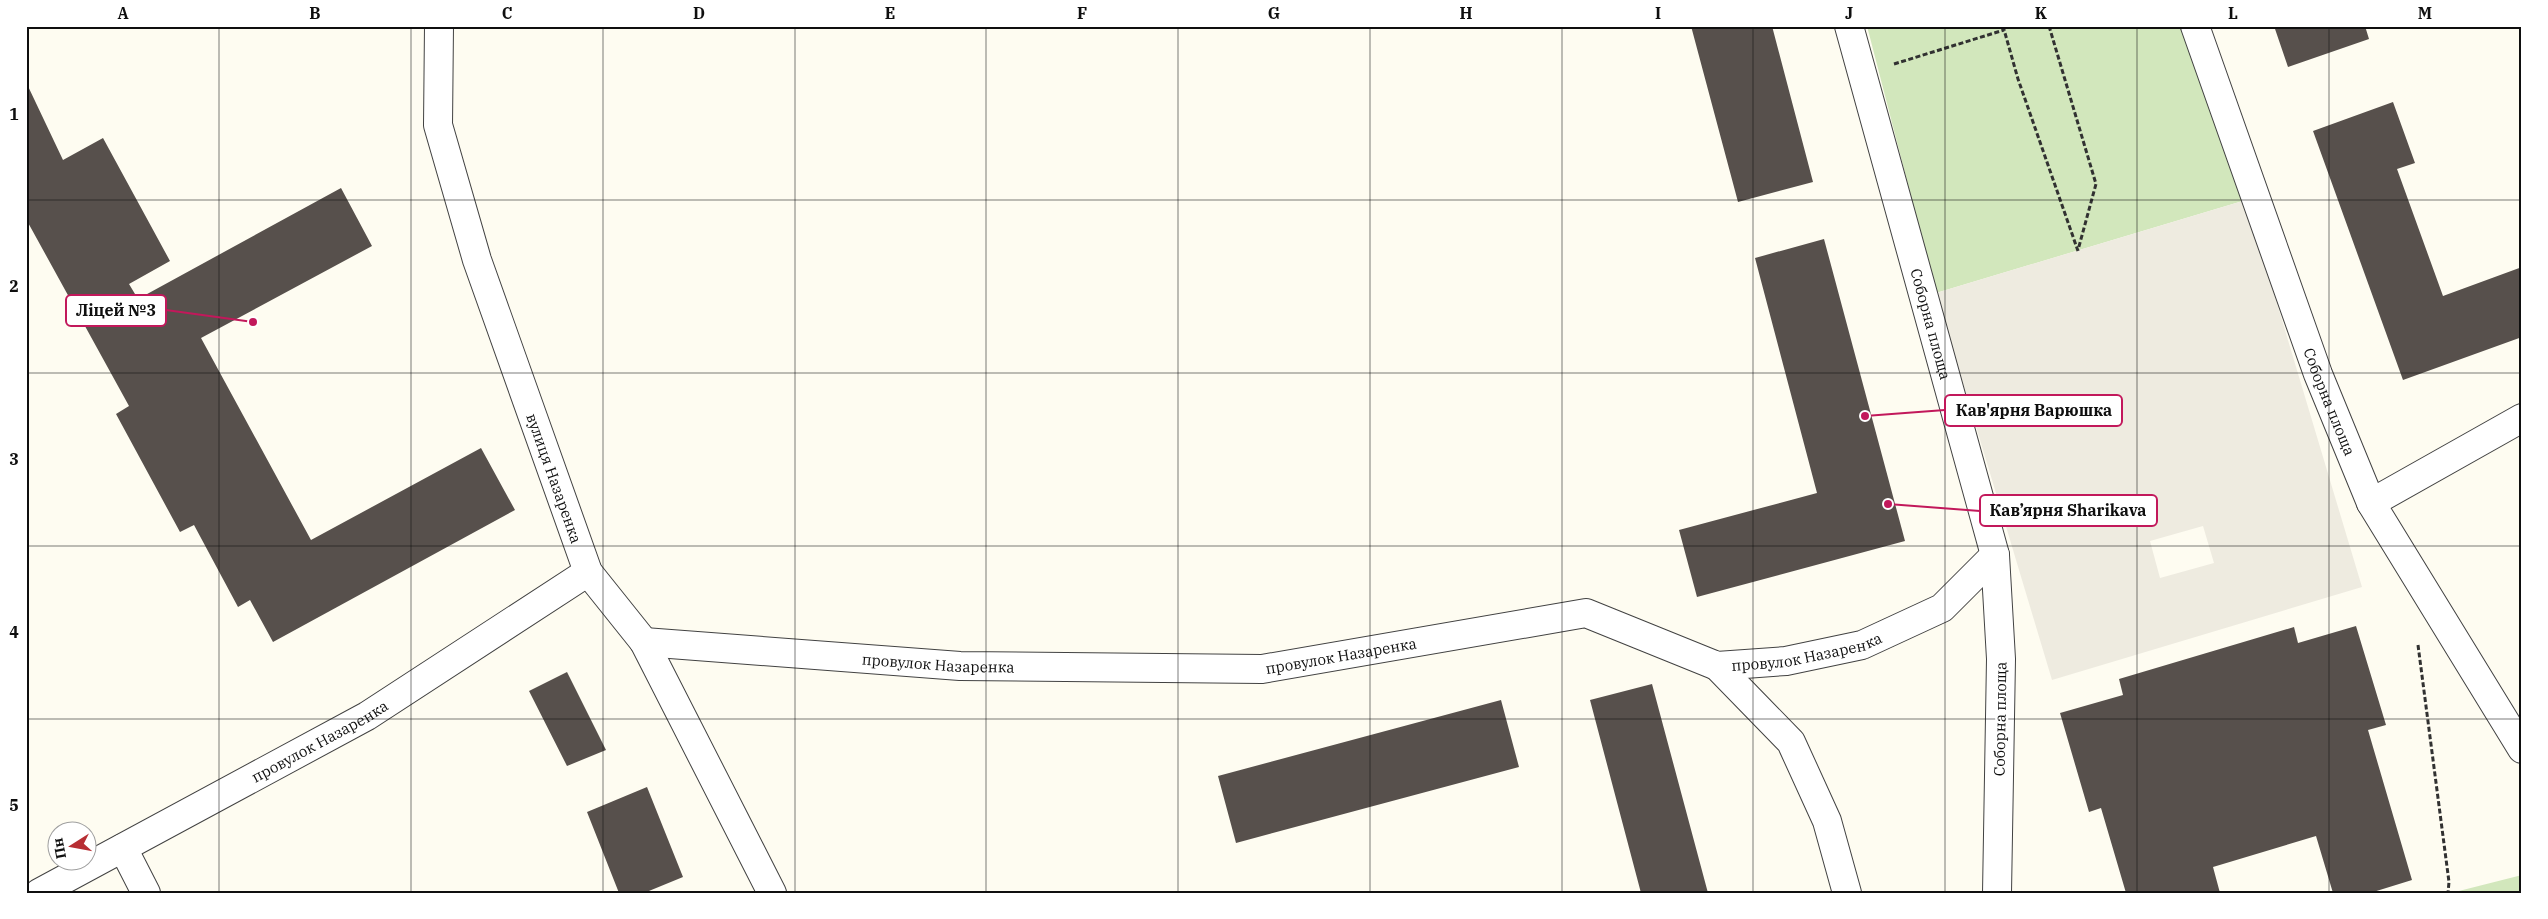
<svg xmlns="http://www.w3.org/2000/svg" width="2548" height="919" font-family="'IBM Plex Serif',serif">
	<rect width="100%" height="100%" fill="#fefcf1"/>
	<!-- green -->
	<path fill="#d2e7bc" d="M1867 26H2182L2246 200 1936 293Z
		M2522 875V893H2451Z"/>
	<!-- plaza -->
	<path fill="#eeebe0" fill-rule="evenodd" d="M2246 200 2362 587 2052 680 1936 293ZM2203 526 2214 563 2160 578 2150 541Z"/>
	<!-- building -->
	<path fill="#57504c" d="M1691 26H1772L1813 182 1738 202Z
		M2274 26H2365L2369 39 2288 67Z
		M26 82 63 160 103 138 170 261 129 284 138 299 341 188 372 246 201 338 311 540 481 448 515 510 273 642 250 600 238 607 194 525 180 532 116 414 129 406 26 219Z
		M2393 102 2415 163 2397 169 2443 296 2522 267V337L2403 380 2313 131Z
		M1824 239 1905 541 1697 597 1679 530 1817 493 1755 258Z
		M2356 626 2386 725 2368 730 2412 880 2370 893H2333L2316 836 2213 867 2220 893H2126L2101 808 2089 812 2060 713 2123 695 2119 679 2294 627 2298 643Z
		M567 672 606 750 567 766 529 691Z
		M1652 684 1708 893H1641L1590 700Z
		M1501 700 1519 767 1236 843 1218 776Z
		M647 787 683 877 644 893H619L587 812Z"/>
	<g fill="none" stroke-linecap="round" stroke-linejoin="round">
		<!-- minor casing -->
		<g stroke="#424242" stroke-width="30">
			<g id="minor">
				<path id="s1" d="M439 26 438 125 477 260 588 572 644 642 772 893"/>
				<path id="s2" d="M1849 26 1995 555 2001 659 1997 893"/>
				<path id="s3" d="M2195 26 2318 374 2371 503 2522 749"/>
				<path d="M2371 503 2522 418"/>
				<path id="s4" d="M644 642 960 666 1262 669 1586 613 1717 666 1786 661 1862 645 1942 608 1995 555"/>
				<path d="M1717 666 1791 742 1827 821 1847 893"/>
				<path d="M123 848 146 893"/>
				<path id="s5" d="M39 893 367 716 588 572"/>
			</g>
		</g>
		<!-- path -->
		<path stroke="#313131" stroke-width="3" stroke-dasharray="5 2.5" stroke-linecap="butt" d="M2003 26 2018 79 2078 251
			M2049 26 2096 184 2078 250
			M1894 64 2004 30
			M2418 645 2449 882 2448 893"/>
		<!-- minor -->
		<use href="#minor" stroke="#fff" stroke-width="28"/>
	</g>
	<!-- grid -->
	<path fill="none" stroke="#0f0f0f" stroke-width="1" stroke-opacity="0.55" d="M219 26V893M411 26V893M603 26V893M795 26V893M986 26V893M1178 26V893M1370 26V893M1562 26V893M1753 26V893M1945 26V893M2137 26V893M2329 26V893M26 200H2522M26 373H2522M26 546H2522M26 719H2522"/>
	<g text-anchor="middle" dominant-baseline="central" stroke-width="5" stroke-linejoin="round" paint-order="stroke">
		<!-- street labels -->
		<g font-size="15" fill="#0f0f0f" stroke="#fff">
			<text stroke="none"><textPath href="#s2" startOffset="309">Соборна площа</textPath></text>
			<text stroke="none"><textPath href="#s3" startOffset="399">Соборна площа</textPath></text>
			<text stroke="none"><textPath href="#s1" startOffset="471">вулиця Назаренка</textPath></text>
			<text stroke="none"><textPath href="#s4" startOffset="1180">провулок Назаренка</textPath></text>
			<text stroke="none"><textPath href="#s4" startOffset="699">провулок Назаренка</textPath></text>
			<text stroke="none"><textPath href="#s4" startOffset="295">провулок Назаренка</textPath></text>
			<text transform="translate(2000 719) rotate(-89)">Соборна площа</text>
			<text stroke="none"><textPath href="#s5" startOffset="319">провулок Назаренка</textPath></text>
		</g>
	</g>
	<!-- callouts -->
	<path fill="none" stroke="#c2185b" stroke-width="2" d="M253 322L166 310M1865 416L1945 410M1888 504L1980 511"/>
	<g fill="#c2185b" stroke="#fff" stroke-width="2">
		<circle cx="253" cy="322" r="5"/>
		<circle cx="1865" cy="416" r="5"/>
		<circle cx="1888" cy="504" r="5"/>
	</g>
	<g fill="#fff" stroke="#c2185b" stroke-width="2">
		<rect x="66" y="295" width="100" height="31" rx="5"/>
		<rect x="1945" y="395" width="177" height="31" rx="5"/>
		<rect x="1980" y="495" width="177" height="31" rx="5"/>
	</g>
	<g font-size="16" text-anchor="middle" font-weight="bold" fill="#0f0f0f">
		<text x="116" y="316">Ліцей №3</text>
		<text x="2034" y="416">Кав'ярня Варюшка</text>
		<text x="2068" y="516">Кав’ярня Sharikava</text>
	</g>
	<!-- border -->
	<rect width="2548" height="919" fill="none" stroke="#ffffff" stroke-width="55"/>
	<!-- north arrow -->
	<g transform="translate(72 846) rotate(259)"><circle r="24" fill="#ffffff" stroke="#9f9f9f"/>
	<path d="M0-4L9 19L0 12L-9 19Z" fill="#b72e33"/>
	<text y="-8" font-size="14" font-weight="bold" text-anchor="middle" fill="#0f0f0f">Пн</text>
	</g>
	<rect x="28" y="28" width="2492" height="864" fill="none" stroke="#0f0f0f" stroke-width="2"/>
	<g font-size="16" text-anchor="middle" font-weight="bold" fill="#0f0f0f">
		<text x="123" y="19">A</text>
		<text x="315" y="19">B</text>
		<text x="507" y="19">C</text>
		<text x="699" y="19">D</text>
		<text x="890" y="19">E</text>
		<text x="1082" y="19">F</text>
		<text x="1274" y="19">G</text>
		<text x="1466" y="19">H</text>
		<text x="1658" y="19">I</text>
		<text x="1849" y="19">J</text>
		<text x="2041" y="19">K</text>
		<text x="2233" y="19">L</text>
		<text x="2425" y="19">M</text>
		<text x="14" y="120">1</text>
		<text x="14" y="292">2</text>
		<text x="14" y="465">3</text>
		<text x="14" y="638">4</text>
		<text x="14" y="811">5</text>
	</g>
</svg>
